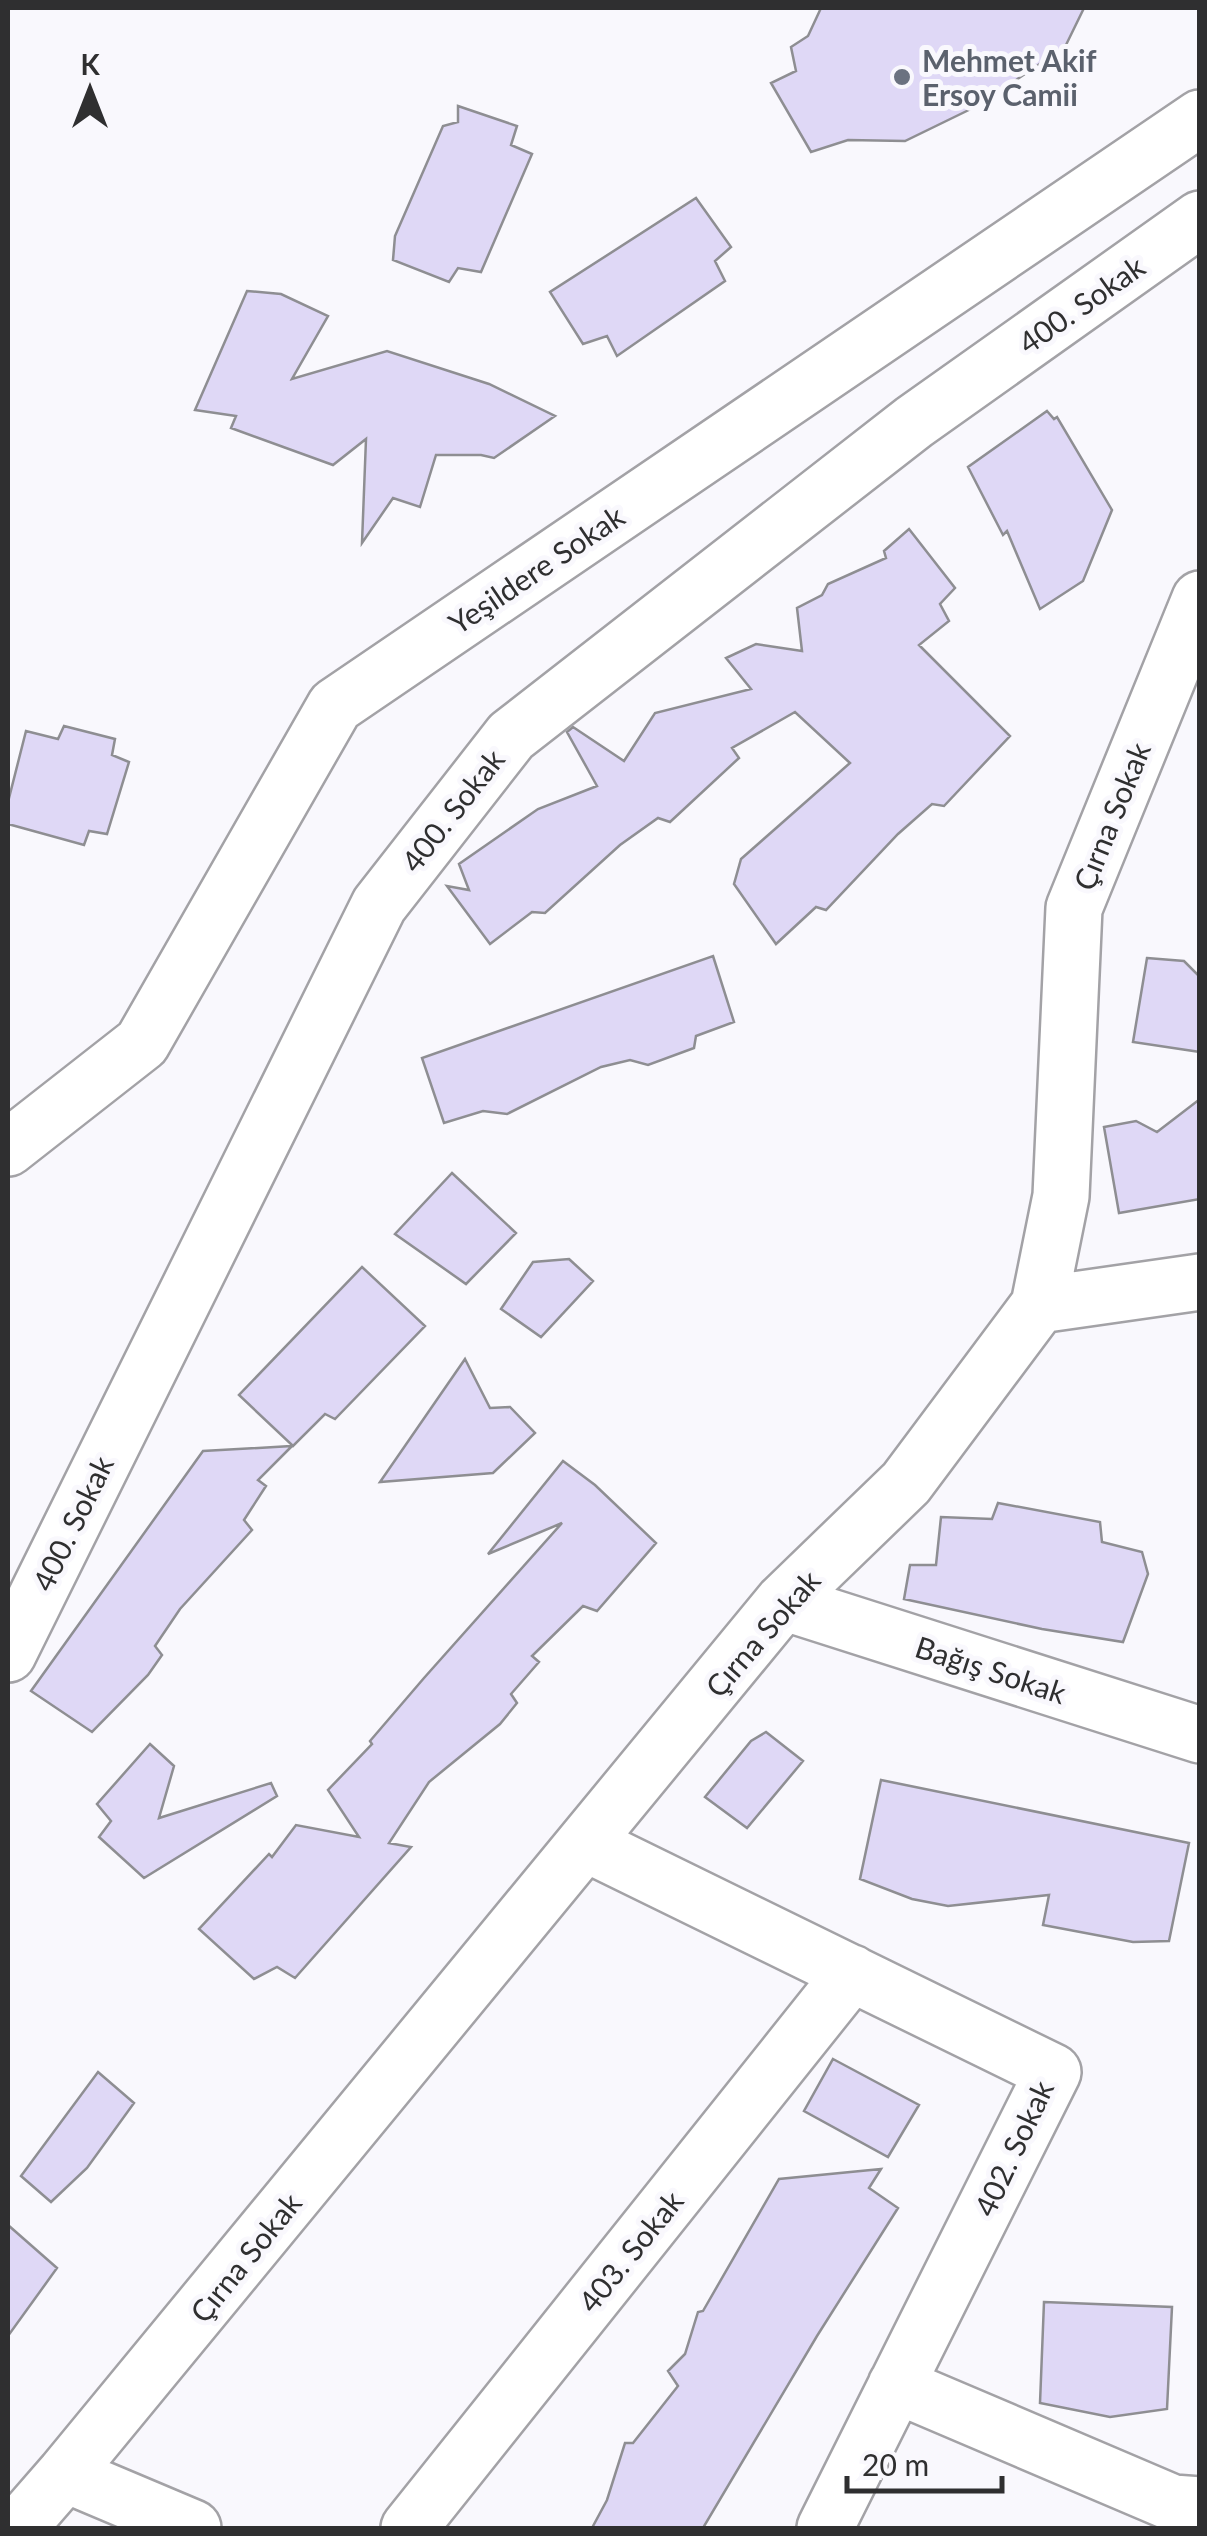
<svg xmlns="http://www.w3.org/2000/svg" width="1207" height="2536" font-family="Lato,sans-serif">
	<rect width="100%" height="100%" fill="#f9f8fd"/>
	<!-- building -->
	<path fill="#dfd8f6" stroke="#8e8e92" stroke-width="2.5" d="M821 8H1084L1065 47 979 105 905 141 848 140 811 152 771 83 796 71 791 47 808 36Z
		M458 106 517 126 511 145 532 154 481 272 458 268 449 282 393 260 395 236 443 126 458 122Z
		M696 198 731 247 715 261 725 281 617 356 607 336 583 344 550 292Z
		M247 291 281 294 328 316 292 379 387 351 489 384 555 416 494 458 481 455H436L420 507 393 498 362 543 366 439 333 465 231 428 236 416 195 410Z
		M1047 411 1054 419 1057 417 1112 510 1083 581 1040 609 1007 531 1003 535 968 467Z
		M909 529 955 588 940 604 949 621 919 645 1010 736 944 806 932 804 898 834 826 910 816 907 776 944 734 884 741 859 850 763 795 712 732 748 739 758 670 822 658 818 620 845 545 913 532 912 490 944 447 886 469 890 459 864 538 809 597 786 567 732 573 727 624 761 655 713 751 689 726 658 756 644 802 651 797 608 822 595 828 584 886 558 884 551Z
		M64 726 115 739 112 755 129 762 107 834 89 831 84 845 8 824V802L26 731 58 739Z
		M713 956 734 1022 696 1036 694 1048 648 1065 630 1060 601 1067 507 1114 483 1111 444 1123 422 1058Z
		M1147 958 1184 961 1200 977V1052L1133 1042Z
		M1200 1099V1199L1119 1213 1104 1127 1136 1121 1157 1132Z
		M452 1173 516 1233 466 1284 395 1234Z
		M569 1259 593 1281 541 1337 501 1309 533 1262Z
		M362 1267 425 1326 335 1419 325 1414 293 1446 239 1395Z
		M465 1359 490 1408 510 1407 535 1433 493 1473 380 1482Z
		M292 1446 258 1480 266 1486 244 1520 252 1530 180 1609 155 1646 162 1655 148 1675 92 1732 31 1691 203 1451Z
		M563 1461 595 1485 656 1543 597 1611 583 1606 532 1656 539 1662 511 1694 517 1703 500 1724 429 1782 389 1843 411 1847 295 1978 277 1967 254 1979 199 1929 269 1854 272 1857 296 1825 359 1837 328 1790 372 1744 370 1741 424 1678 562 1523 488 1554Z
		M998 1503 1100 1522 1102 1542 1142 1552 1148 1574 1123 1642 1042 1629 904 1599 910 1565H936L941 1517 992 1519Z
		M766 1732 803 1761 747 1828 705 1797 751 1741Z
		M150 1744 174 1766 159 1818 271 1783 277 1796 144 1878 99 1837 111 1821 97 1804Z
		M881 1780 1189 1843 1169 1941 1133 1942 1043 1925 1049 1895 948 1906 912 1899 860 1879Z
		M833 2059 919 2105 888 2157 804 2111Z
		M98 2072 134 2103 87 2168 51 2202 21 2176Z
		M881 2169 869 2188 898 2208 817 2336 703 2528H592L607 2500 625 2443H633L678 2386 668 2371 685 2354 698 2312 703 2311 779 2179Z
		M8 2225 57 2268 8 2336Z
		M1044 2302 1172 2307 1167 2409 1110 2417 1040 2403Z"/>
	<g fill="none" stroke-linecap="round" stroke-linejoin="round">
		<!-- minor casing -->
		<g stroke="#a3a2a6" stroke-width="60">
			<path id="minor" d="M8 1148 142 1043 335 706 1200 118
				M1039 1305 1200 1282
				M783 1602 1200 1735
				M8 1654 379 905 511 736 914 422 1200 219
				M585 1843 1053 2072 825 2528
				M896 2385 1173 2503 1200 2505
				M65 2474 193 2528
				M18 2528 65 2474 783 1602 906 1483 1039 1305 1061 1196 1074 908 1200 599
				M409 2528 852 1973"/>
		</g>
		<!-- minor -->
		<use href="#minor" stroke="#fff" stroke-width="55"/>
	</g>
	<!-- markers -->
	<circle fill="#6b7280" stroke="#f9f8fd" stroke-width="4" cx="902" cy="77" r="10"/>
	<g text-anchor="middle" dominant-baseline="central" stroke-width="10" stroke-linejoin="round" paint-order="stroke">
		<!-- worship labels -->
		<g font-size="30" font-weight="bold" fill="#5b616d" stroke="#f9f8fd" text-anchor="start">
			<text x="922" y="60">Mehmet Akif<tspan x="922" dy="34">Ersoy Camii</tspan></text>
		</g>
		<!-- street labels -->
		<g font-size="30" fill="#2f2f30" stroke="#f9f8fd">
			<text transform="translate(1081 304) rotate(-35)">400. Sokak</text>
			<text transform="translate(536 569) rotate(-34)">Yeşildere Sokak</text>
			<text transform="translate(452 810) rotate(-52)">400. Sokak</text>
			<text transform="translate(1111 816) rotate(-68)">Çırna Sokak</text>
			<text transform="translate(72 1523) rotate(-64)">400. Sokak</text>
			<text transform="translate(762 1633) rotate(-49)">Çırna Sokak</text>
			<text transform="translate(991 1669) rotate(18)">Bağış Sokak</text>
			<text transform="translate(1013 2148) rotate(-65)">402. Sokak</text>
			<text transform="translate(630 2251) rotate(-51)">403. Sokak</text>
			<text transform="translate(245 2257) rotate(-51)">Çırna Sokak</text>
		</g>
	</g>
	<!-- border -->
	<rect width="1207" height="2536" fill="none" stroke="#2f2f30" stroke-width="20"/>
	<!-- north arrow -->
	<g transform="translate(90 90)" stroke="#f9f8fd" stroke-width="8" paint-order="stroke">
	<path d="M0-8L18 38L0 25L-18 38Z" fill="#2f2f30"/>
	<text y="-15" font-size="28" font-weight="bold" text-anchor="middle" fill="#2f2f30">K</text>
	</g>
	<!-- scale -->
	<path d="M847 2476v15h155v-15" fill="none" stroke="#2f2f30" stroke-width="5"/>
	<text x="862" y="2476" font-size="30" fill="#2f2f30" stroke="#f9f8fd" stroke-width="8" paint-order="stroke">20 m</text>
</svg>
